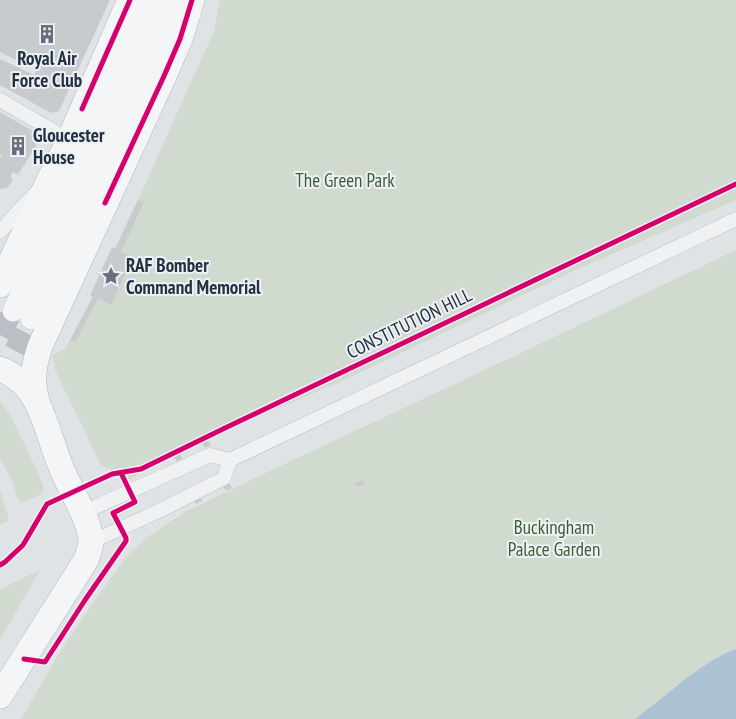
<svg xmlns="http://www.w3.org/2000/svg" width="736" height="719" font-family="'PT Sans Narrow',sans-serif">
	<rect width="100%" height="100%" fill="#e0e3e6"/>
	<!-- green -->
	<path fill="#d1dacf" d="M220 0H736V200L578 269 342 381 229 429 165 460 129 480 101 465 55 370 52 355 65 349 93 297 90 296 112 247 115 248 143 189 214 31Z
		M736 250V719H21L60 652 92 604 126 557 146 538 183 513 257 477 527 350Z
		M0 402 10 414 40 477 44 491C37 497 29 501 20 502L17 497 14 486 10 476 0 460Z
		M0 489 9 520 0 525Z
		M40 570 0 640V589Z"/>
	<!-- water -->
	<path fill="#abc2d4" d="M736 649V719H635C667 696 699 663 736 649Z"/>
	<!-- building -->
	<path fill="#c8cbce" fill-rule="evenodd" d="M0 0H110L59 111 51 113 0 85V59L34 75 39 63 46 67 49 59 42 56 40 60 33 57 28 66 0 52Z
		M0 112 38 134 36 137 40 139 18 175 14 172 11 174 12 181 7 188 0 189V158L2 155 0 154Z
		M138 200 144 202 121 252 133 257 111 305 98 298 75 343 70 340 93 297 90 296 112 247 115 249ZM110 269 117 272 111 284 103 280Z
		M208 440 211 445 205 448 202 443Z
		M180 454 182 459 177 462 174 457Z
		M364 480 365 484 356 487 355 483Z
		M229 483 232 488 226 491 223 486Z
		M200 496 202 501 196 504 194 499Z"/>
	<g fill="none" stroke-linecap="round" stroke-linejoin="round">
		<!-- primary-tunnel -->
		<path stroke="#bbbfc5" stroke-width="21" stroke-dasharray="21 11" stroke-linecap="butt" d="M0 335 13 311
			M0 379 31 319"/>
		<!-- street casing -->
		<g stroke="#bec1c4" stroke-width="15">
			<path id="street" d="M0 100 69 140
				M0 232 21 208 35 194
				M82 513 210 455 230 460 736 219
				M91 542 159 511 224 478 230 460"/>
		</g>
		<!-- primary casing -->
		<g stroke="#bbc0c4" stroke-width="22">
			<path id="primary" d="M13 311 135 45 146 19 153 0
				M31 319 167 19 175 0"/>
		</g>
		<!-- highway casing -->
		<g stroke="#b2b6bb" stroke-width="26">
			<path id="highway" d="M0 285 47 184 69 140 130 0
				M0 369C11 373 20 380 28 389 44 409 51 443 61 467 69 488 90 519 91 541 91 547 88 554 86 560L0 696
				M38 404C31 382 33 365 41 344L164 76 180 39 192 0"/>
		</g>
		<!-- street -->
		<use href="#street" stroke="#eff1f2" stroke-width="14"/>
		<!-- primary -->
		<use href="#primary" stroke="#f4f5f6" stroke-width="21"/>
		<!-- highway -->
		<use href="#highway" stroke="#f4f5f6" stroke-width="25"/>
		<!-- cycleway casing -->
		<g stroke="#ecf1f6" stroke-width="8">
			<path id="cycleway" d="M82 109 130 0
				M105 203 164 76 180 39 192 0
				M0 565 5 562 23 545 47 504 112 474 141 469 225 428 736 184
				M24 659 45 662 85 600 126 541V538L113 513 135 502 121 473"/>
		</g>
		<!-- cycleway -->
		<use href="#cycleway" stroke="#d6006c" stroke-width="5"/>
	</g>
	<!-- icons -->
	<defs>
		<g id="building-bare" transform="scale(1.5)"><path d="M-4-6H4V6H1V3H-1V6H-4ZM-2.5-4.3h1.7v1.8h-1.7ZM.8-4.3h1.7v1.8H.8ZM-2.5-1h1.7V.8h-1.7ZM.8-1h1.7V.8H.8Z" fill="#666f7b" stroke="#ecf1f6" stroke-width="2.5" paint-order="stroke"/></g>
		<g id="sight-bare" transform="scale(1.5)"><path d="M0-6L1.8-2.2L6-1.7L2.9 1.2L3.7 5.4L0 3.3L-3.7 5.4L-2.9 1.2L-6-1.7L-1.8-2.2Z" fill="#666f7b" stroke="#ecf1f6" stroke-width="2.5" paint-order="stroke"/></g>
	</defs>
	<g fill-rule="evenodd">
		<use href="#building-bare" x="47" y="34"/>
		<use href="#building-bare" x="18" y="146"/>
		<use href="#sight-bare" x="111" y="276"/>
	</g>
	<g text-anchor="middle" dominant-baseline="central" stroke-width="4" stroke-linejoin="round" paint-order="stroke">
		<!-- poi labels -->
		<g font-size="19" font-weight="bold" fill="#253141" stroke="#ecf1f6" text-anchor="start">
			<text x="47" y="58" text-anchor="middle">Royal Air<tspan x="47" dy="22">Force Club</tspan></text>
			<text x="33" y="135">Gloucester<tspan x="33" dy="22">House</tspan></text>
			<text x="126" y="265">RAF Bomber<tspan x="126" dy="22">Command Memorial</tspan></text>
		</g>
		<!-- park labels -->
		<g font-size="19" fill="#3d5e31" stroke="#ecf1f6">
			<text x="345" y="180">The Green Park</text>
			<text x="554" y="527">Buckingham<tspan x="554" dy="22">Palace Garden</tspan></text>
		</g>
		<!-- street labels -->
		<g font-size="19" fill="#253141" stroke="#ecf1f6">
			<text transform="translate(409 323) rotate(-26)">CONSTITUTION HILL</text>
		</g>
	</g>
</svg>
